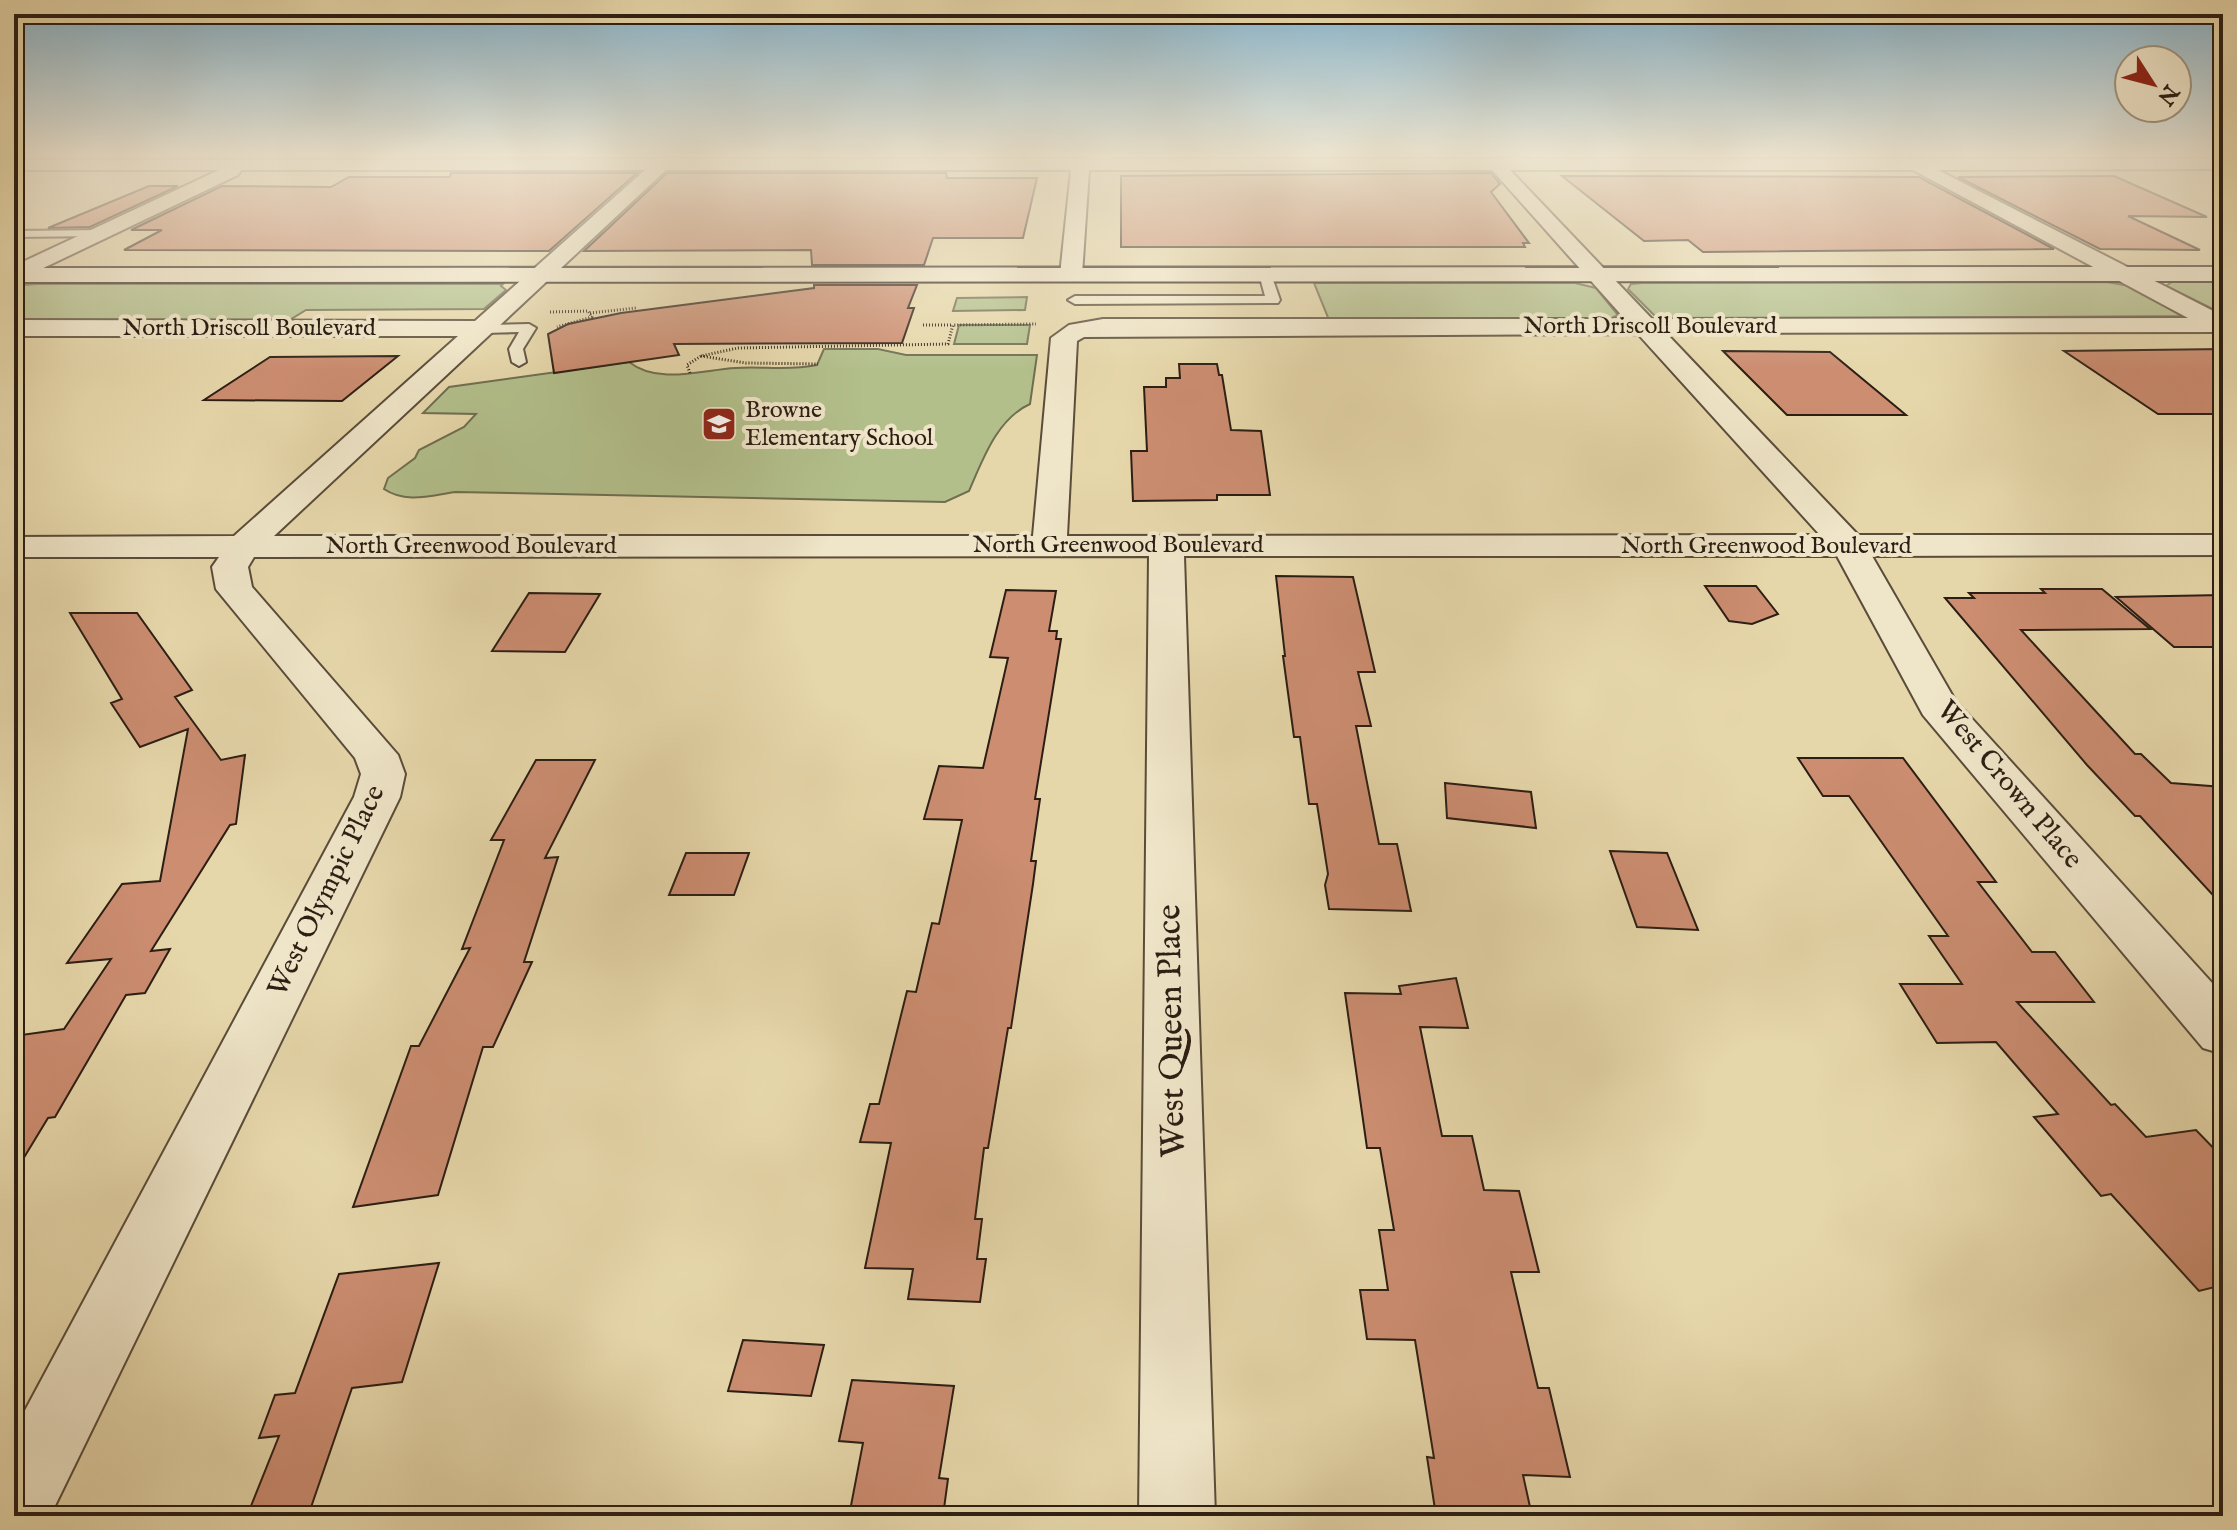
<svg xmlns="http://www.w3.org/2000/svg" width="2237" height="1530" font-family="'IM FELL English',serif">
	<rect width="100%" height="100%" fill="#e6d7aa"/>
	<filter id="stains"><feTurbulence type="fractalNoise" baseFrequency=".0025" numOctaves="4"/><feColorMatrix values="0 0 0 0 .2 0 0 0 0 .09 0 0 0 0 .02 0 0 0 .5 -.17"/></filter>
	<radialGradient id="worn" r=".72"><stop offset=".6" stop-color="#630" stop-opacity="0"/><stop offset="1" stop-color="#630" stop-opacity=".3"/></radialGradient>
	<!-- green -->
	<path fill="#b2bf8b" stroke="#6f6e50" stroke-width="2" d="M2106 282 2130 286 2184 316 1680 319 1654 315 1628 289 1631 284 1642 283Z
		M2172 282H2223V314L2166 286Z
		M1314 283H1575L1596 288 1618 315 1608 320H1329Z
		M36 284H503L501 286 506 290 484 309 306 310 288 321 14 322V286Z
		M1027 297 1025 310 953 311 957 298Z
		M959 325H1030L1027 344H954Z
		M824 349H878L906 355H1037L1030 404C997 419 983 459 969 491L945 502 456 492C432 495 406 504 384 489L388 478 415 458 419 450 464 427 476 414 423 413 449 387 629 362C658 385 702 370 735 368 763 366 789 371 817 365Z"/>
	<!-- building -->
	<path fill="#cc8d71" stroke="#2c1e14" stroke-width="2" d="M451 173H637L549 251 124 250 162 230H131L222 186 331 187 349 177H450Z
		M667 173H946L947 178H1037L1023 238H933L924 265H812L811 250 584 251Z
		M1491 173 1500 184 1491 192 1529 243H1523L1525 247H1121V176Z
		M1562 176 1919 177 2054 249 1703 252 1688 240 1644 241Z
		M2114 176 2207 217 2128 216 2200 250 2100 249 1958 177Z
		M149 186H178L90 227 48 228Z
		M814 285H917L908 308H914L902 343 674 344 679 355 554 373 548 334 568 324 621 313 814 288Z
		M2223 349V414H2158L2064 351Z
		M1723 351 1830 352 1906 415H1787Z
		M398 356 342 401 204 400 270 357Z
		M1179 364H1217L1219 375H1222L1231 430 1261 431 1270 495H1217V500L1133 501 1131 451H1147L1144 387H1166V378H1180Z
		M1276 576 1353 577 1375 672H1358L1371 726H1356L1379 844H1397L1411 911 1329 909 1325 885 1328 874 1317 804H1309L1300 737H1294L1283 656H1285Z
		M1705 586H1756L1778 614 1752 624 1729 621Z
		M2041 589H2102L2150 629 2021 630 2135 754H2141L2171 783 2223 787V906L2140 816H2135L2087 765 1945 598H1974L1969 593H2045Z
		M1006 590 1056 591 1049 631H1057L1056 639H1061L1035 799H1040L1031 861H1036L1033 884 1011 1028H1008L988 1148H984L975 1219H982L977 1259H986L980 1302 908 1299 913 1269 865 1268 891 1143 860 1142 870 1104H879L907 991 916 992 932 923 939 924 962 820 924 819 939 766 983 768 1008 658 990 657Z
		M529 593 600 594 565 652 492 651Z
		M2223 595V647H2174L2116 597Z
		M70 613H137L192 690 175 697 221 760 245 755 236 824 230 825 151 951 170 949 145 993 126 995 55 1117 48 1118 14 1174V1036L64 1029 111 959 67 963 122 884 160 881 188 729 140 747 111 703 122 699Z
		M1798 758H1903L1996 882H1978L2032 952H2055L2094 1002H2017L2111 1105 2115 1104 2146 1137 2196 1130 2223 1158V1285L2199 1291 2111 1194 2101 1196 2034 1117 2058 1114 1996 1042 1937 1043 1900 984H1962L1929 936H1948L1849 796H1823Z
		M536 760H595L545 858 558 857 524 962H532L493 1047H483L438 1195 353 1207 411 1046H419L470 948 462 949 504 840H491Z
		M1445 783 1531 792 1536 828 1447 818Z
		M1610 851 1667 853 1698 930 1637 927Z
		M686 853H749L734 895H669Z
		M1456 978 1468 1028 1420 1027 1442 1136H1472L1484 1190 1519 1191 1539 1272H1511L1538 1388H1549L1570 1477 1523 1475 1532 1516H1436L1427 1457 1434 1458 1415 1340 1367 1339 1360 1290H1388L1379 1230H1394L1380 1148H1367L1345 993 1401 994 1399 986Z
		M439 1263 402 1382 352 1388 308 1516H247L279 1436 259 1438 275 1395 295 1393 339 1274Z
		M743 1340 824 1345 811 1396 728 1391Z
		M852 1380 954 1386 939 1478 948 1479 943 1516H849L863 1443 839 1441Z"/>
	<g fill="none" stroke-linecap="round" stroke-linejoin="round">
		<!-- lane casing -->
		<g stroke="#5a4c3a" stroke-width="4">
			<path id="lane" d="M14 231 102 230 108 233 102 236 14 237Z
				M1265 270 1271 274 1280 300 1278 303 1075 304 1068 300 1075 296H1265L1259 274Z
				M529 324 536 328 523 349 526 362 519 366 512 362 509 349 519 332 485 333 478 329 485 325Z"/>
		</g>
		<!-- street casing -->
		<g stroke="#5a4c3a" stroke-width="4">
			<path id="street" d="M1092 156H1114L1113 159H1496L1524 156 1522 159H2223V169L1938 170 2223 316V332L1666 333 1858 535H2223V555L1872 556 1955 700 2223 995V1054L2203 1048 1923 715 1837 556H1184L1215 1516H1139L1149 556 254 557 248 567 252 587 398 755 405 774 400 797 50 1516H14V1431L354 797 361 774 355 758 216 589 212 567 219 557H14V537L234 536 458 336H14V320L475 321 645 170H241L238 175 14 282V266L219 170H14V160L662 159 676 157 683 159H1083ZM666 170H1071L1060 275 1063 280H1079L1082 275 1089 170H1492L1625 319H1103L1069 325 1051 338 1033 536H274ZM1510 170H1913L2188 318 1652 319ZM1638 334 1820 535 1067 536 1077 341 1084 337Z"/>
		</g>
		<!-- secondary casing -->
		<g stroke="#2c1e14" stroke-width="4">
			<path id="secondary" d="M2223 267V281L14 282V268Z"/>
		</g>
		<!-- path -->
		<path stroke="#2c1e14" stroke-width="3" stroke-dasharray="1 2" stroke-linecap="butt" d="M550 312 588 311 592 317 557 327
			M590 313 636 308
			M923 325H953
			M701 356 746 363 818 364
			M690 373 687 365 701 356 738 348 948 344 953 325 1036 324"/>
		<!-- lane -->
		<use href="#lane" fill="#efe5c8" fill-rule="evenodd"/>
		<!-- street -->
		<use href="#street" fill="#efe5c8" fill-rule="evenodd"/>
		<!-- secondary -->
		<use href="#secondary" fill="#efe5c8" fill-rule="evenodd"/>
	</g>
	<!-- sky -->
	<linearGradient id="sky" x2="0" y2="1"><stop stop-color="#87b6cf"/><stop offset="0.42" stop-color="#f4edd9"/><stop offset="1" stop-color="#f4edd9" stop-opacity="0"/></linearGradient>
	<rect width="2237" height="370" fill="url(#sky)"/>
	<!-- icons -->
	<defs>
		<g id="school-square" transform="scale(1.8)"><rect x="-9" y="-9" width="18" height="18" rx="4" fill="#8f2418" stroke="#efe5c8"/><path d="M0-5L7-2L0 1L-7-2ZM-4 1L0 2.5L4 1V4Q0 6-4 4Z" fill="#fff"/></g>
	</defs>
	<g fill-rule="evenodd">
		<use href="#school-square" x="719" y="424"/>
	</g>
	<g text-anchor="middle" dominant-baseline="central" stroke-width="8" stroke-linejoin="round" paint-order="stroke">
		<!-- far-street labels -->
		<g font-size="24" fill="#2c1e14" stroke="#efe5c8">
			<text x="1650" y="326">North Driscoll Boulevard</text>
			<text x="249" y="328">North Driscoll Boulevard</text>
			<text x="1118" y="545">North Greenwood Boulevard</text>
			<text x="471" y="546">North Greenwood Boulevard</text>
			<text x="1766" y="546">North Greenwood Boulevard</text>
		</g>
		<!-- far-poi labels -->
		<g font-size="24" fill="#2c1e14" stroke="#efe5c8" text-anchor="start">
			<text x="745" y="410">Browne<tspan x="745" dy="28">Elementary School</tspan></text>
		</g>
		<!-- street labels -->
		<g font-size="28" fill="#2c1e14" stroke="#efe5c8">
			<text transform="translate(2009 785) rotate(50)">West Crown Place</text>
			<text transform="translate(327 891) rotate(-64)">West Olympic Place</text>
		</g>
		<!-- near-street labels -->
		<g font-size="34" fill="#2c1e14" stroke="#efe5c8">
			<text transform="translate(1172 1031) rotate(-91)">West Queen Place</text>
		</g>
	</g>
	<!-- margin -->
	<rect width="2237" height="1530" fill="none" stroke="#e6d7aa" stroke-width="48"/>
	<rect x="16" y="16" width="2205" height="1498" fill="none" stroke="#2c1e14" stroke-width="4"/>
	<rect x="24" y="24" width="2189" height="1482" fill="none" stroke="#2c1e14" stroke-width="2"/>
	<!-- north arrow -->
	<g transform="translate(2153 84) rotate(126)"><circle r="38" fill="#efe5c8" stroke="#a19580" stroke-width="2"/>
	<path d="M0-6L14 30L0 20L-14 30Z" fill="#8f2418"/>
	<text y="-12" font-size="22" font-weight="bold" text-anchor="middle" fill="#2c1e14">N</text>
	</g>
	<rect width="100%" height="100%" filter="url(#stains)"/>
	<rect width="100%" height="100%" fill="url(#worn)"/>
</svg>
